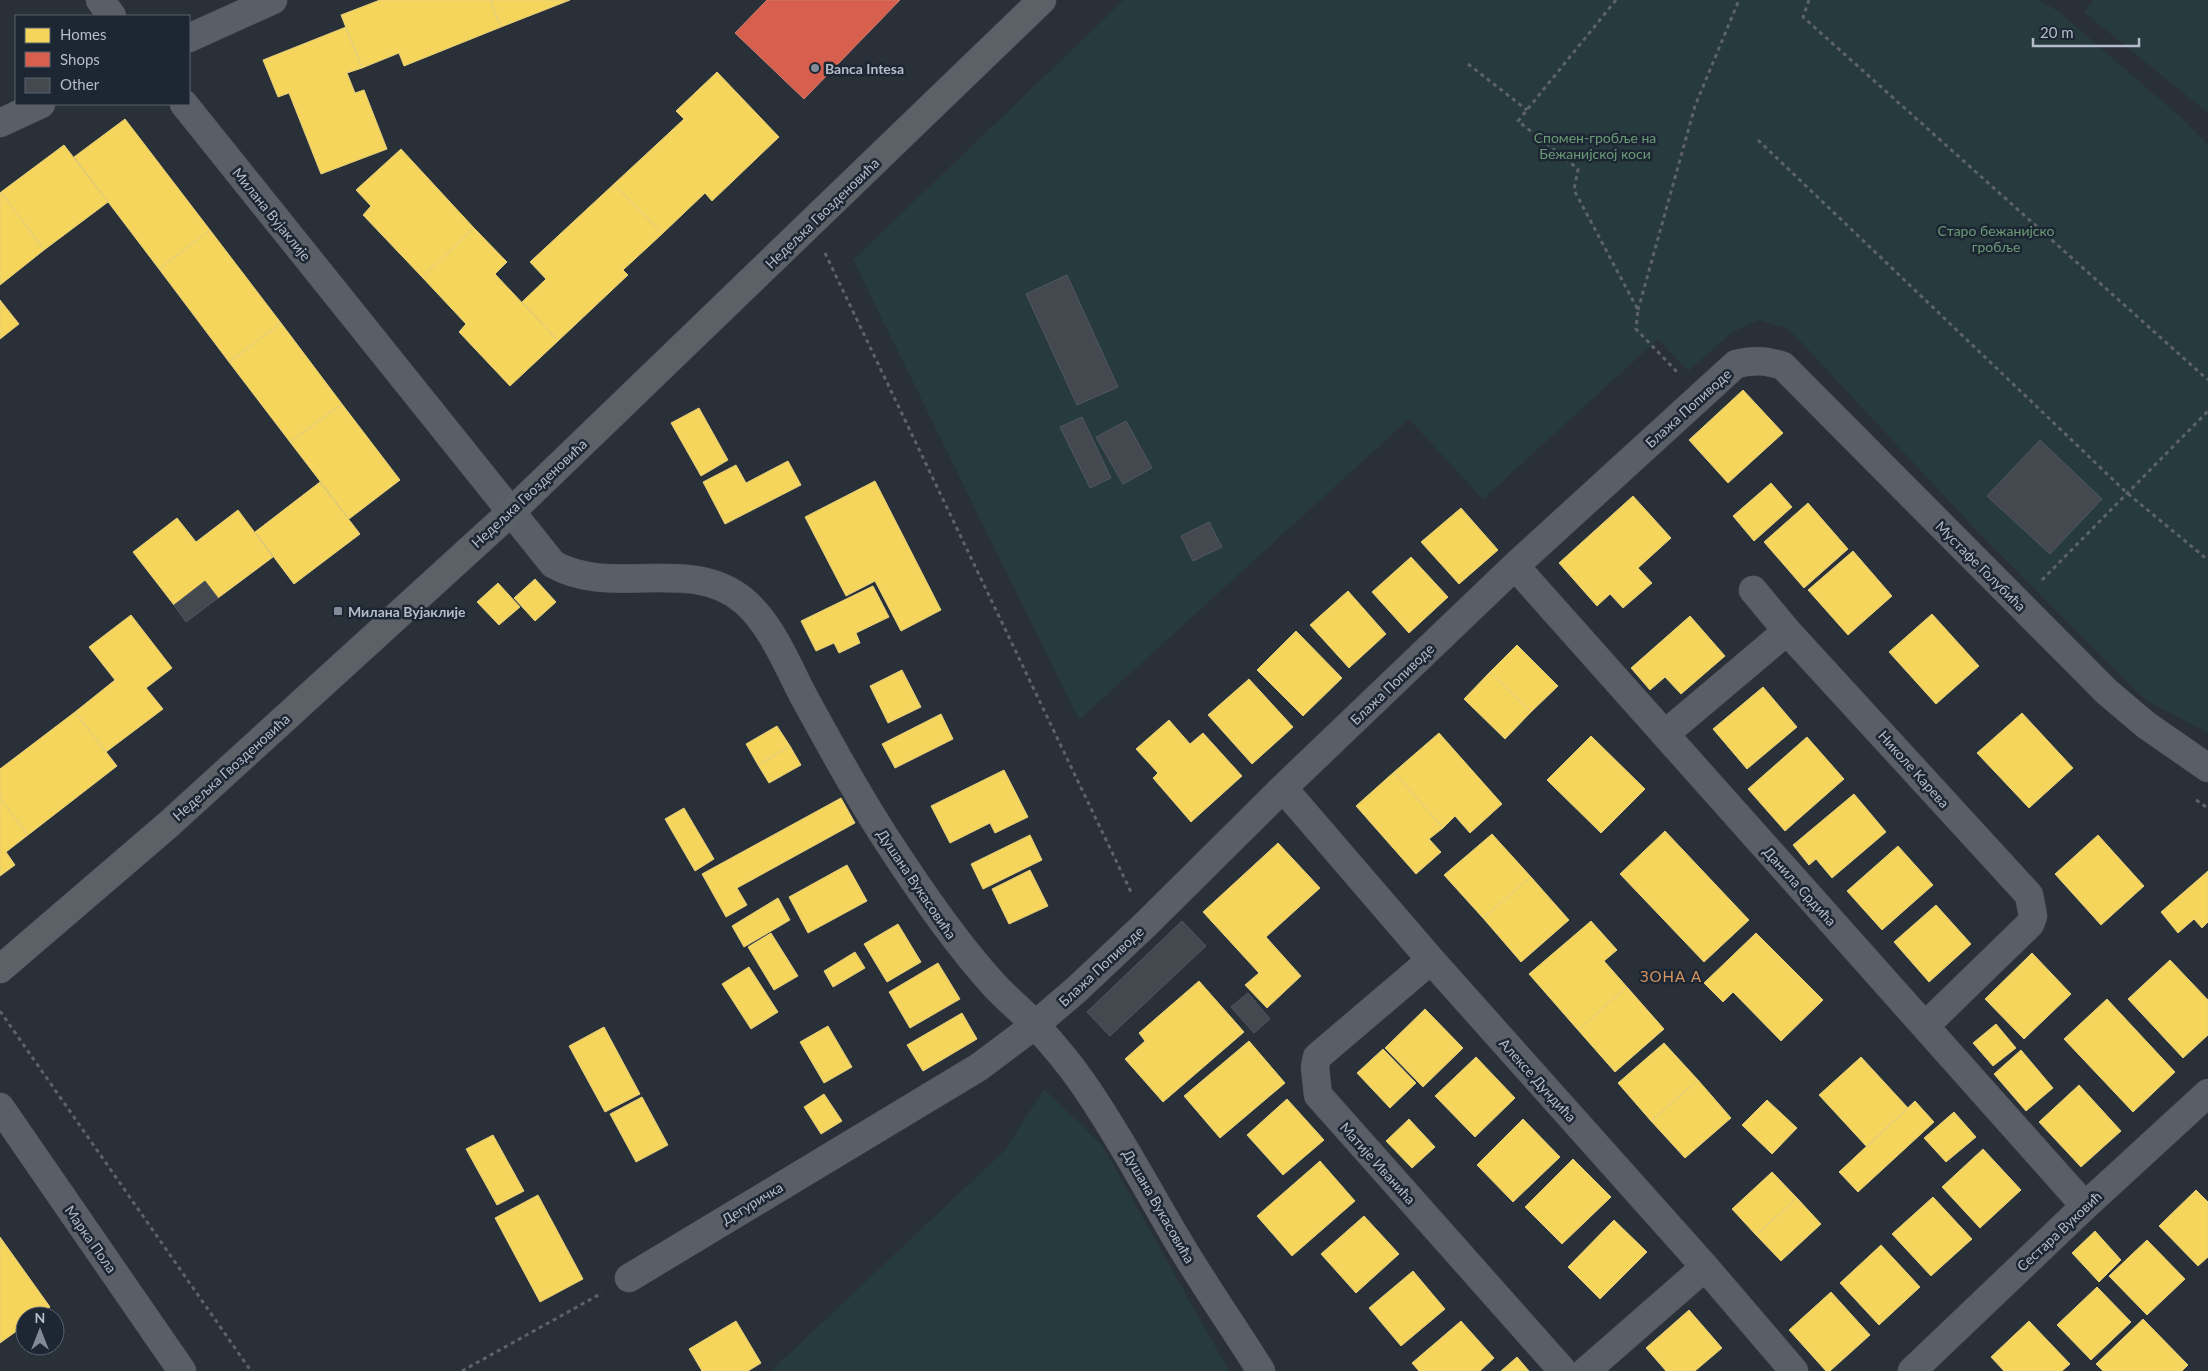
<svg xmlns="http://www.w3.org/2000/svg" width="2208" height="1371" font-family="Lato,sans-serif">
	<rect width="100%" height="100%" fill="#2a3038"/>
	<!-- green -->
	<path fill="#273a3e" d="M1124 0H2038L2058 11 2178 115 2208 145V733L2144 699 1977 531 1789 329 1758 320 1731 333 1688 371 1658 339 1483 499 1409 419 1079 720 853 260Z
		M2093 0H2208V113L2084 12Z
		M1044 1089 1102 1145 1229 1371H771L1005 1150Z"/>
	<!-- homes -->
	<path fill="#f6d55c" stroke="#e2ce7d" d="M380 0H490L501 27 404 66 399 53 362 68 341 15Z
		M490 0H570L501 27Z
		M346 27 362 68 347 73 355 93 364 90 387 149 321 174 289 93 278 97 263 60Z
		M717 72 779 137 712 201 705 193 662 234 614 184 684 119 676 111Z
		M125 119 210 230 159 269 74 157Z
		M64 145 108 202 44 250 1 192Z
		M401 149 474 228 422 277 363 215 371 206 356 190Z
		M614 184 662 234 623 270 628 275 558 341 522 302 546 279 530 262Z
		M1 192 44 250 0 285V193Z
		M474 228 507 262 495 274 558 341 510 386 459 332 466 324 422 277Z
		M210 230 281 323 229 362 159 269Z
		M0 300 19 324 0 339Z
		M281 323 342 404 290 442 229 362Z
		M1743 390 1783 433 1728 483 1689 440Z
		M342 404 400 480 349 519 290 442Z
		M699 408 728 460 701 476 671 423Z
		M788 461 801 485 725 524 703 482 736 465 746 483Z
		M875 481 941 610 901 631 875 581 846 596 805 517Z
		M320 482 360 534 294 584 255 532Z
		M1771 483 1792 507 1754 541 1733 516Z
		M1633 496 1671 538 1638 568 1652 583 1623 608 1610 594 1597 606 1559 563Z
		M1808 503 1848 549 1804 588 1764 542Z
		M1461 508 1498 550 1459 584 1421 542Z
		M238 510 273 557 218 598 205 581 174 605 133 552 177 518 196 542Z
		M1853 551 1892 596 1848 635 1808 590Z
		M1411 557 1448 597 1409 633 1372 592Z
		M535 579 556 602 535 621 514 598Z
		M498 583 520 607 499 625 477 602Z
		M873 586 889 617 856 633 860 643 839 653 834 643 816 651 801 621Z
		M1348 591 1386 634 1349 668 1310 625Z
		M1932 614 1979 666 1936 704 1889 652Z
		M131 615 172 668 146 688 163 709 106 752 75 712 115 680 89 647Z
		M1690 616 1725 656 1681 694 1665 677 1650 690 1631 668Z
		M1296 631 1342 678 1303 716 1257 670Z
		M1517 645 1558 686 1531 712 1490 672Z
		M902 670 921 707 888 723 870 686Z
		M1490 672 1531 712 1505 739 1464 699Z
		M1249 679 1293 727 1252 764 1208 715Z
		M1763 687 1797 727 1747 769 1713 729Z
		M75 712 117 766 28 835 0 798V769Z
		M2022 713 2073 768 2029 808 1977 753Z
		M941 714 953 739 895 768 882 744Z
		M1169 720 1190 744 1203 733 1242 776 1191 822 1153 778 1158 773 1136 749Z
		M777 726 790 746 758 765 746 744Z
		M1439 733 1502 804 1470 833 1455 816 1443 828 1394 772Z
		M1591 736 1645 789 1601 833 1547 780Z
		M1807 737 1844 779 1785 831 1748 789Z
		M790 746 801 765 769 783 758 765Z
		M1004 770 1028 817 995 833 990 823 950 843 931 806Z
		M1394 772 1443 828 1429 839 1441 852 1416 874 1356 806Z
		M1854 794 1886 832 1832 878 1816 859 1809 865 1793 845Z
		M0 798 28 835 6 852 15 865 0 876Z
		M841 798 855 823 737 888 747 905 726 917 702 874Z
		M684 808 714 859 695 871 665 819Z
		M1665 831 1749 920 1704 962 1620 874Z
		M1492 834 1531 877 1483 918 1444 875Z
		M1030 835 1042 860 983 889 971 864Z
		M2098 835 2144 886 2101 925 2055 874Z
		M1278 843 1320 888 1266 937 1301 976 1267 1008 1245 985 1259 973 1203 912Z
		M1898 846 1933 885 1882 930 1847 891Z
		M847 865 867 901 808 933 789 897Z
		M1030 870 1048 906 1009 924 992 889Z
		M2208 871V922L2202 928 2194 919 2178 933 2161 912Z
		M1531 877 1569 920 1521 962 1483 918Z
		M778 898 790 920 744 947 732 926Z
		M1936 905 1971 944 1929 982 1894 942Z
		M1591 921 1617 950 1604 961 1627 987 1578 1030 1529 974Z
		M898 924 921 962 887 982 864 944Z
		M771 933 798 976 774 990 748 947Z
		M1756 933 1823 1000 1781 1041 1733 992 1723 1002 1704 983Z
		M855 952 865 968 833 987 824 971Z
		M2032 953 2071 994 2024 1039 1985 999Z
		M2170 960 2208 1000V1035L2183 1058 2128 999Z
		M938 963 960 999 910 1028 889 992Z
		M749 967 778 1012 751 1029 722 984Z
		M1199 981 1244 1032 1163 1102 1125 1059 1145 1041 1139 1033Z
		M1627 987 1664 1029 1615 1072 1578 1030Z
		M2107 999 2175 1072 2133 1112 2064 1039Z
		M1425 1009 1463 1048 1423 1087 1385 1048Z
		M962 1013 977 1039 923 1071 907 1045Z
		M1996 1024 2016 1048 1993 1066 1973 1043Z
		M828 1026 852 1067 824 1083 800 1042Z
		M604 1027 640 1094 605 1112 569 1046Z
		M1249 1041 1285 1083 1220 1138 1184 1096Z
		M1664 1043 1698 1080 1651 1121 1618 1083Z
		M1383 1049 1416 1083 1390 1108 1357 1073Z
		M2021 1050 2053 1088 2026 1111 1994 1074Z
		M1476 1057 1515 1098 1475 1137 1435 1096Z
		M1861 1057 1908 1108 1867 1147 1819 1095Z
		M1698 1080 1731 1118 1685 1158 1651 1121Z
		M2079 1085 2121 1131 2081 1167 2039 1122Z
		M824 1094 842 1121 821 1134 804 1107Z
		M642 1097 668 1145 636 1162 610 1114Z
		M1287 1099 1324 1140 1283 1175 1247 1135Z
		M1767 1100 1797 1128 1772 1154 1742 1125Z
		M1915 1101 1934 1122 1858 1192 1839 1172Z
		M1954 1112 1976 1137 1946 1162 1924 1138Z
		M1409 1119 1435 1147 1412 1168 1386 1141Z
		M1523 1119 1560 1157 1513 1202 1477 1165Z
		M493 1135 524 1191 497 1205 466 1149Z
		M1983 1149 2021 1190 1980 1228 1942 1187Z
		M1573 1159 1611 1197 1562 1244 1525 1207Z
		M1320 1161 1355 1201 1292 1256 1257 1216Z
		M1772 1172 1797 1198 1756 1235 1732 1209Z
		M2196 1190 2208 1202V1257L2198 1266 2159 1226Z
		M538 1195 583 1279 540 1302 495 1218Z
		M1933 1197 1972 1239 1931 1276 1892 1234Z
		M1797 1198 1821 1224 1781 1261 1756 1235Z
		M1364 1216 1399 1254 1356 1293 1321 1254Z
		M1614 1220 1647 1252 1600 1299 1568 1267Z
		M2095 1231 2121 1260 2099 1282 2072 1253Z
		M0 1237 50 1307 37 1316H25V1325L0 1343Z
		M2147 1240 2185 1279 2147 1315 2109 1276Z
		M1881 1245 1920 1287 1879 1325 1840 1283Z
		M1413 1271 1445 1309 1401 1346 1369 1308Z
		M2097 1287 2131 1322 2091 1360 2057 1325Z
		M1831 1292 1870 1335 1830 1371H1826L1789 1330Z
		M1689 1310 1722 1348 1695 1371H1666L1646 1348Z
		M2143 1319 2188 1365 2182 1371H2103L2096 1364Z
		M736 1321 761 1363 748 1371H702L689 1349Z
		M1461 1321 1494 1358 1480 1371H1419L1412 1363Z
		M2029 1321 2070 1364 2062 1371H2004L1991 1357Z
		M1517 1357 1529 1371H1501Z"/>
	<!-- shops -->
	<path fill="#d6604d" stroke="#cc7c72" d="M767 0H900L804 99 735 33Z"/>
	<!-- building -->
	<path fill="#444950" stroke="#52575f" d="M1067 275 1118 387 1077 405 1026 294Z
		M1082 417 1111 478 1090 488 1060 427Z
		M1126 421 1152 468 1123 484 1096 437Z
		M2040 440 2102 499 2050 554 1987 496Z
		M1209 522 1222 547 1193 561 1181 536Z
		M205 581 218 598 186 622 174 605Z
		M1182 921 1206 946 1110 1036 1087 1012Z
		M1248 993 1270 1019 1254 1033 1231 1007Z"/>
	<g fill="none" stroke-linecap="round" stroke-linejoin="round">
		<!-- minor casing -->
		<g stroke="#484c53" stroke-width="29">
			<path id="minor" d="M100 0 112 16
				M189 38 273 0
				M184 104 553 564C612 598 690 555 744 601 772 625 787 665 804 697 833 750 862 803 896 854 926 899 957 944 994 985 1007 999 1022 1011 1035 1025 1051 1042 1068 1062 1082 1082 1120 1136 1150 1195 1184 1251 1209 1292 1236 1331 1261 1371
				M0 123 41 104
				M1515 566 2085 1206
				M1753 590 1787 631 2029 895 2033 916 2030 924 1925 1026
				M1665 734 1787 631
				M1283 788 1431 960 1705 1267 1794 1371
				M1431 960 1317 1057 1315 1067 1318 1095 1563 1371
				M0 1107 182 1371
				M629 1278 979 1067 1035 1025 1076 990 1146 924 1283 788 1515 566 1736 364C1753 360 1766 360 1783 366L2107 692 2146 725 2208 768
				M1586 1371 1705 1267
				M1912 1371 2085 1206 2208 1093"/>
		</g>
		<!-- major casing -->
		<g stroke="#484c55" stroke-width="29">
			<path id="major" d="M0 969 169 824 511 512 1042 0"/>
		</g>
		<!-- path -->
		<path stroke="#5d636a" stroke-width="3" stroke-dasharray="4 4" stroke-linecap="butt" d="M1616 0 1518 121 1578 169 1574 190 1638 310 1636 329 1678 373
			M1809 0 1803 17 2208 380
			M1468 64 1527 110
			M1758 140 2127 493 2208 560
			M825 253 1131 892
			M1638 310 1695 106 1739 0
			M2042 580 2208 411
			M2196 800 2208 808
			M0 1011 251 1371
			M462 1371 602 1293"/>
		<!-- minor -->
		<use href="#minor" stroke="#5a5e66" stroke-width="28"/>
		<!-- major -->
		<use href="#major" stroke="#5c6168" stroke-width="28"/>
	</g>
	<!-- markers -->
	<g fill="#848b96" stroke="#1d2633" stroke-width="2">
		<circle cx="815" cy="68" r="5"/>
		<rect x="333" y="606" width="10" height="10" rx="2.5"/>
	</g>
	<g text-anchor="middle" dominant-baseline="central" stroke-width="5" stroke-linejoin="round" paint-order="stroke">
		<!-- poi labels -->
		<g font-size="14" font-weight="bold" fill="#b4bcc9" stroke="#1d2633" text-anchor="start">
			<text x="825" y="68">Banca Intesa</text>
			<text x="348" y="611">Милана Вујаклије</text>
		</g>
		<!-- park labels -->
		<g font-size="14" fill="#6b9a76" stroke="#1d2633">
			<text x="1595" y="137">Спомен-гробље на<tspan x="1595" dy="16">Бежанијској коси</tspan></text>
			<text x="1996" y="230">Старо бежанијско<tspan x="1996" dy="16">гробље</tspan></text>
		</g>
		<!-- street labels -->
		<g font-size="14" fill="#b4bcc9" stroke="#1d2633">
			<text transform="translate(822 213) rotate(-44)">Недељка Гвозденовића</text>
			<text transform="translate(272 214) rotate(51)">Милана Вујаклије</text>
			<text transform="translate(1688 408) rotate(-42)">Блажа Попиводе</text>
			<text transform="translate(529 493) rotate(-43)">Недељка Гвозденовића</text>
			<text transform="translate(1981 566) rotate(45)">Мустафе Голубића</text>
			<text transform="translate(1392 684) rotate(-44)">Блажа Попиводе</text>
			<text transform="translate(231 767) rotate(-42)">Недељка Гвозденовића</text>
			<text transform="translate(1914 769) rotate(48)">Николе Карева</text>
			<text transform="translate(917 884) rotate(56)">Душана Вукасовића</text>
			<text transform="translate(1800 886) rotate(48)">Данила Срдића</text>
			<text transform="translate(1101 966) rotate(-43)">Блажа Попиводе</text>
			<text transform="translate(1538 1080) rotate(48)">Алексе Дундића</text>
			<text transform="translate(1378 1163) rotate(48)">Матије Иванића</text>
			<text transform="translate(752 1203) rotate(-31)">Дегуричка</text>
			<text transform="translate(1159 1206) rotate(60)">Душана Вукасовића</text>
			<text transform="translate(2059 1231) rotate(-43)">Сестара Вуковић</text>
			<text transform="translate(91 1239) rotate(55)">Марка Пола</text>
		</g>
		<!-- neighbourhood labels -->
		<g font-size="15" letter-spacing="1" fill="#d59563" stroke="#1d2633">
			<text x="1671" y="976">ЗОНА А</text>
		</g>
	</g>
	<!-- legend -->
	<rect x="15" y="15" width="175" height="90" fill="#1d2633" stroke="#59626f"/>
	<rect x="25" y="28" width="25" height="15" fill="#f6d55c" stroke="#59626f"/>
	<text x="60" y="40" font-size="15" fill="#b4bcc9">Homes</text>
	<rect x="25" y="52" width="25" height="15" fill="#d6604d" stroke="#59626f"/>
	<text x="60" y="65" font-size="15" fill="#b4bcc9">Shops</text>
	<rect x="25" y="78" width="25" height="15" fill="#444950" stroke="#59626f"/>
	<text x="60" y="90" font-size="15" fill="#b4bcc9">Other</text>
	<!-- north arrow -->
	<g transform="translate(40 1331)"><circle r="24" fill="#1d2633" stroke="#59626f"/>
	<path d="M0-4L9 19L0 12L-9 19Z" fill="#848b96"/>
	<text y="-8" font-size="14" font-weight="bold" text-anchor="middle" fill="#b4bcc9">N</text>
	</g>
	<!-- scale -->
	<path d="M2033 38v8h106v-8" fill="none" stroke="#b4bcc9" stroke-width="2.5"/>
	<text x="2040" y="38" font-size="15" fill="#b4bcc9" stroke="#1d2633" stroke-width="4" paint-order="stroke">20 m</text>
</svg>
